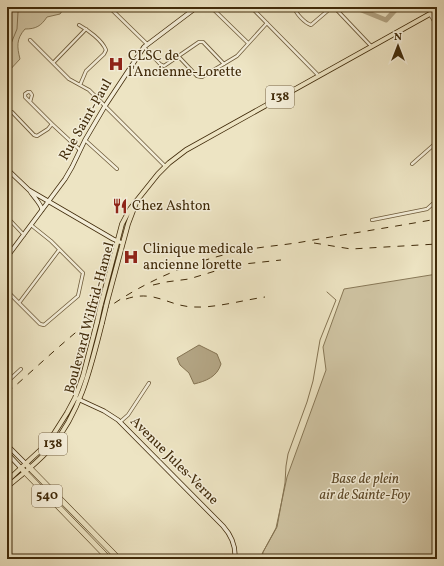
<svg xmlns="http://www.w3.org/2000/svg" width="444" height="566" font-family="Vollkorn,serif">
	<rect width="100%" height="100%" fill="#ede4c3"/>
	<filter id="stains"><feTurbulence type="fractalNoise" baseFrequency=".005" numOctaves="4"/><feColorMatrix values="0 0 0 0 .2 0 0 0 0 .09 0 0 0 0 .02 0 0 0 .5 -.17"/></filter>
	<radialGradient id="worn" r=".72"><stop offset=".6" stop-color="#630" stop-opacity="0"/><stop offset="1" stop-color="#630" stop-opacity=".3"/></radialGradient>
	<!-- green -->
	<path fill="#d0c5a4" stroke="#887857" d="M7 7H65L60 14 47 17C41 26 36 29 25 29 16 39 17 47 20 59L7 73Z
		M437 274V559H262V554L276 528 287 477 326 370 323 347 344 289Z"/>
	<!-- water -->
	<path fill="#b3a584" stroke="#857453" d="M199 345 217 354 221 364C217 377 206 381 194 384L189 373 180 365 177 358Z"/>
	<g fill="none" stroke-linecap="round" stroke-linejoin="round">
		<!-- stream -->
		<path stroke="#857453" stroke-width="1" d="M7 49 10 46 17 29 18 12 25 7
			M262 559 263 552 277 527 285 483 286 466 288 454 307 402 313 381 320 340 336 300 327 292"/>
		<!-- river -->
		<path stroke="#b3a584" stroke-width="5" d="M358 7 359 9 386 20 398 7"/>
		<!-- street casing -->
		<g stroke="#6c5938" stroke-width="4">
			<path id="street" d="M109 7 147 44
				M211 7 248 43
				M251 7 318 75
				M294 7C296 14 305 23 311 25L332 7
				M334 7 371 46
				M430 14 437 26
				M79 25C88 30 102 40 106 50L104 54 86 71 80 85
				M30 40 69 79 89 90 165 166
				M144 47 160 64 164 66 199 42H203L224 64
				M179 57 197 76 202 77 237 56 267 23
				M53 63 86 29
				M28 92H30L32 95 30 102 25 97V94Z
				M30 102 52 124
				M7 111 12 112 34 135 37 136 48 129 52 124 80 150
				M85 140 117 169
				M412 164 437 142
				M7 217 24 235
				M372 220 427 209 437 200
				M7 291 40 324 44 325 78 296 83 273 51 241 31 225
				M19 303 59 250
				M7 382 21 369
				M120 422 128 415 149 383"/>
		</g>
		<!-- secondary casing -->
		<g stroke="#412b0a" stroke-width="5">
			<path id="secondary" d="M7 169 29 190 113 239 122 243
				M30 191C33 196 42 205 42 210
				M7 257 65 179 72 167 85 140 105 106 144 47 197 7
				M78 399 104 411 118 420 223 526C232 536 236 546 235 559
				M7 445 26 464
				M7 453 21 468"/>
		</g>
		<!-- primary casing -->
		<g stroke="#412b0a" stroke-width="5.5">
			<path id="primary" d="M107 302 128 224 136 203
				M100 308 122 224 130 209 158 174 169 163 186 150 437 10
				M7 481 48 443 67 413 75 398 83 376 97 322
				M7 487C22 474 39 462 52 446 81 411 91 366 102 323"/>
		</g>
		<!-- highway casing -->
		<g stroke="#412b0a" stroke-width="6">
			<path id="highway" d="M26 464 119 559
				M21 468 109 559"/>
		</g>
		<!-- street -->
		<use href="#street" stroke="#f3edd8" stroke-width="2.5"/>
		<!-- secondary -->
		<use href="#secondary" stroke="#f3edd8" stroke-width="3.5"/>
		<!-- primary -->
		<use href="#primary" stroke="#ede4c3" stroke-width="4"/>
		<!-- highway -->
		<use href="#highway" stroke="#ede4c3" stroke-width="5"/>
		<!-- rail -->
		<path stroke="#412b0a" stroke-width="1" stroke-dasharray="7 7" stroke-linecap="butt" d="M314 243 351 249 437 244
			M153 285 166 282 189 279 235 265 281 260
			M126 299C155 289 169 307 195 307 215 308 244 300 265 297
			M7 393C44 361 82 323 124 297 163 273 206 257 251 249 268 246 285 245 302 242 347 234 392 227 437 219"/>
		<!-- primary-bridge casing -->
		<g stroke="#412b0a" stroke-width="5.5" stroke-linecap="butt">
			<path id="primary-bridge" d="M97 322 100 308
				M102 323 107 302"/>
		</g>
		<!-- primary-bridge -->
		<use href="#primary-bridge" stroke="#ede4c3" stroke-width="4"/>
	</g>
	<!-- icons -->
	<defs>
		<g id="hospital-bare" transform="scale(1.2)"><path d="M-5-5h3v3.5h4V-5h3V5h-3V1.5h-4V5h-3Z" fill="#8f2418" stroke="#f3edd8" stroke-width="2.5" paint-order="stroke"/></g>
		<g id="restaurant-bare" transform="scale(1.2)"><path d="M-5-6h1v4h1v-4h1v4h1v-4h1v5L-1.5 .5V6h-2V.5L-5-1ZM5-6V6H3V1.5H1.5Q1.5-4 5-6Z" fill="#8f2418" stroke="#f3edd8" stroke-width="2.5" paint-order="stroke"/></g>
	</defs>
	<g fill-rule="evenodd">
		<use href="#hospital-bare" x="116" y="64"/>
		<use href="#restaurant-bare" x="120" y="206"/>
		<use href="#hospital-bare" x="131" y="257"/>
	</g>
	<g text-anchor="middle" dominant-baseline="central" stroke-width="3" stroke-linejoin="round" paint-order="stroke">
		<!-- shield labels -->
		<g fill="#f3edd8" stroke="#766548" stroke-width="1">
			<rect x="266" y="86" width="28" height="22" rx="3"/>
			<rect x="39" y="433" width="28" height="22" rx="3"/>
			<rect x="32" y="485" width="30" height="22" rx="3"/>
		</g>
		<g font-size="13" font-weight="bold" fill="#412b0a">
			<text x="280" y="97">138</text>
			<text x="53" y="444">138</text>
			<text x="47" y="496">540</text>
		</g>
		<!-- poi labels -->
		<g font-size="14" fill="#412b0a" stroke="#f3edd8" text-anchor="start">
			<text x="128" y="56">CLSC de<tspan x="128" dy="16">l'Ancienne-Lorette</tspan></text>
			<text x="132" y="206">Chez Ashton</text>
			<text x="143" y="249">Clinique medicale<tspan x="143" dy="16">ancienne lorette</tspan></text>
		</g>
		<!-- street labels -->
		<g font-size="14" fill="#412b0a" stroke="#f3edd8">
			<text transform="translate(86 120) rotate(-60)">Rue Saint-Paul</text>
			<text transform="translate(90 318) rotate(-75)">Boulevard Wilfrid-Hamel</text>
			<text transform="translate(174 461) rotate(45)">Avenue Jules-Verne</text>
		</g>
		<!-- park labels -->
		<g font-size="14" font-style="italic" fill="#5e4a29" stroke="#f3edd8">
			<text x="365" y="479">Base de plein<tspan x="365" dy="16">air de Sainte-Foy</tspan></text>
		</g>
	</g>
	<!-- margin -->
	<rect width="444" height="566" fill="none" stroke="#ede4c3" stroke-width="24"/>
	<rect x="8" y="8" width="428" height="550" fill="none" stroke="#412b0a" stroke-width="2"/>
	<rect x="12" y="12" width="420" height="542" fill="none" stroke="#412b0a"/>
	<!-- north arrow -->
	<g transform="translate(398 46)" stroke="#f3edd8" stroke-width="3" paint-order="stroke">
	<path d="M0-3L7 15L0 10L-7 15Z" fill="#412b0a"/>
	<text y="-6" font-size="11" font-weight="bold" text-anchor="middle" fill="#412b0a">N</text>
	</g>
	<rect width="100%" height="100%" filter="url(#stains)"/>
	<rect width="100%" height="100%" fill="url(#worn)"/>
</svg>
